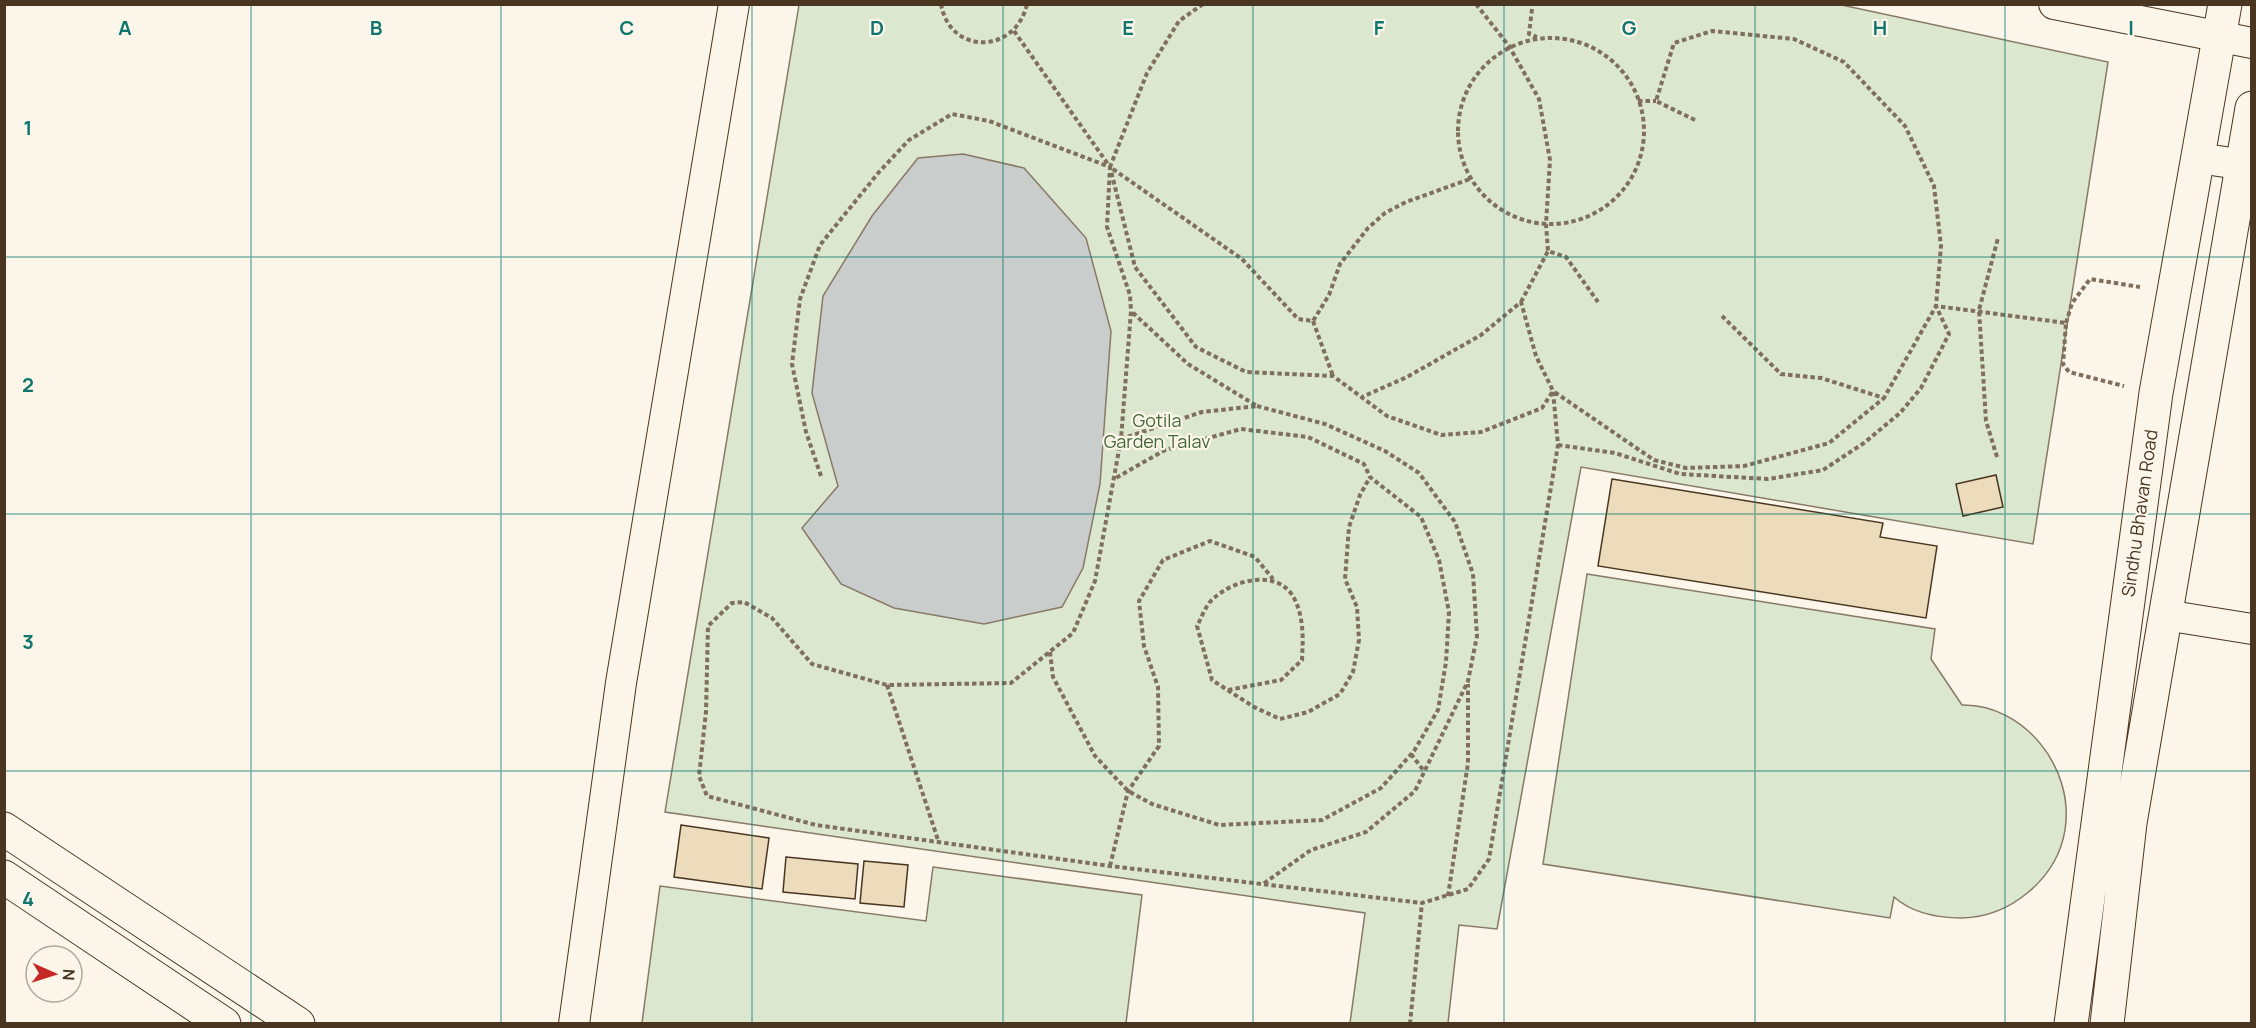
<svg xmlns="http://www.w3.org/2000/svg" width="2256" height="1028" font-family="Manrope,sans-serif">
	<rect width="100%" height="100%" fill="#fbf6e9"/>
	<!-- green -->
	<path fill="#dce7d0" stroke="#887966" stroke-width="1.5" d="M1837 4 2108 62 2033 544 1581 467 1497 929 1459 925 1448 1023H1350L1365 913 665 812 799 5Z
		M1587 574 1935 629 1931 659 1962 705C2024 704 2075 768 2065 830 2057 879 2010 917 1962 918 1939 918 1912 913 1894 897L1890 918 1543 864Z
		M933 867 1142 895 1126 1023H642L660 886 926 921Z"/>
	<!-- water -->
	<path fill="#c9cecd" stroke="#887966" stroke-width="1.5" d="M963 154 1024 168 1086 238 1111 331 1100 484 1083 568 1062 607 984 624 894 608 841 584 802 528 838 486 812 393 823 296 872 216 918 158Z"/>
	<!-- building -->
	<path fill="#ecdcbc" stroke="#4a3520" stroke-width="1.5" d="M1996 475 2003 507 1963 516 1956 484Z
		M1612 479 1883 523 1880 537 1937 546 1926 618 1598 566Z
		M681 825 769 838 762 889 674 877Z
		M786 857 858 864 855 899 783 892Z
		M864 861 908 865 904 907 860 903Z"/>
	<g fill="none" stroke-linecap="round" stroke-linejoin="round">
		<!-- street casing -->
		<g stroke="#4a3520" stroke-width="32">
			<path id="street" d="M2054 4 2252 43
				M2198 158 2252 166
				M2165 615 2252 629
				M574 1024 621 683 734 4"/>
		</g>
		<!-- secondary casing -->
		<g stroke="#4a3520" stroke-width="35">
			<path id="secondary" d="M4 829 298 1024
				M4 877 224 1024
				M2071 1024 2156 393 2225 4
				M2107 1024 2130 823 2252 108"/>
		</g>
		<!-- path -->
		<path stroke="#7f6f5c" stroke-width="4" stroke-dasharray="4.5 3" stroke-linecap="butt" d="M941 4C950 56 1016 54 1027 4
			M1203 4 1179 21 1147 73 1110 167 1242 259 1298 319 1313 321 1329 295 1340 264 1368 228 1385 213 1406 202 1470 179
			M1476 4 1509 46 1539 99 1550 160 1546 224 1548 251 1566 257 1598 302
			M1532 9 1529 34 1537 37
			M1014 31 1110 167 1107 227 1130 295 1131 311 1121 439 1202 412 1257 406 1188 364 1131 311
			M1458 131a93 93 0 1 1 186 0a93 93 0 1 1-186 0Z
			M1638 101H1656
			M1695 120 1656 101 1674 43 1712 31 1794 39 1844 62 1905 126 1934 186 1941 246 1936 306 1884 398 1821 378 1781 374 1722 316
			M1521 302 1548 251
			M1313 321 1333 376
			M2066 323 2072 303 2090 279 2140 287
			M1257 406 1325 424 1385 451 1419 473 1455 522 1473 574 1477 636 1468 681 1415 791 1366 832 1311 850 1263 884
			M1121 439 1095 581 1073 633 1011 683 887 685 812 664 772 618 744 602 732 603 708 626 706 712 699 776 707 796 816 825 1110 866 1422 903 1468 889 1489 859 1558 445 1553 391 1654 460 1686 468 1744 466 1829 443 1884 398
			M1558 445 1615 453 1680 474 1768 479 1823 470 1864 443 1900 413 1921 388 1949 334 1936 306 2066 323 2063 364 2069 372 2124 386
			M1997 457 1986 421 1979 310 1998 238
			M821 476 806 432 792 364 800 299 820 245 879 172 909 140 952 114 989 121 1110 167 1135 267 1196 347 1246 372 1333 376 1387 416 1441 435 1481 432 1542 408 1553 391 1536 356 1521 302 1481 335 1407 377 1362 397
			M1050 652 1053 677 1095 756 1128 791 1152 804 1219 825 1322 820 1381 788 1414 751 1438 710 1446 662 1449 612 1439 560 1421 517 1370 477 1364 464 1308 437 1241 429 1165 450 1114 479
			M887 685 938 840
			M1228 690 1281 680 1302 660C1303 639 1304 619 1295 600 1280 568 1235 579 1214 598 1206 604 1202 617 1197 626L1212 680 1254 707 1280 719 1308 712 1340 694 1353 672 1359 640 1357 607 1345 579 1349 527 1360 495 1370 477
			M1411 754 1424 771
			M1110 866 1128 791 1159 746 1158 687 1144 646 1139 601 1163 560 1210 541 1255 557 1273 579
			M1448 896 1468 763V684
			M1410 1024 1422 903"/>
		<!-- street -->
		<use href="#street" stroke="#fbf6e9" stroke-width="30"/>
		<!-- secondary -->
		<use href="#secondary" stroke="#fbf6e9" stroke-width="33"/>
	</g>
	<!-- grid -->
	<path fill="none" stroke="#0f766e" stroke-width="1.5" stroke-opacity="0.55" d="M251 4V1024M501 4V1024M752 4V1024M1003 4V1024M1253 4V1024M1504 4V1024M1755 4V1024M2005 4V1024M4 257H2252M4 514H2252M4 771H2252"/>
	<g text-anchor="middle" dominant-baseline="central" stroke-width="4.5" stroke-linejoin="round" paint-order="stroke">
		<!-- park labels -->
		<g font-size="18" fill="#436837" stroke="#fbf6e9">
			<text x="1157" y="420">Gotila<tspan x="1157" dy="21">Garden Talav</tspan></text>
		</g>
		<!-- street labels -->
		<g font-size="18" fill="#4a3520" stroke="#fbf6e9">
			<text transform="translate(2139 513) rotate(-82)">Sindhu Bhavan Road</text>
		</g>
	</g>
	<g font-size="20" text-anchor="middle" font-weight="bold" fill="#0f766e" stroke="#fbf6e9" stroke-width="4.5" stroke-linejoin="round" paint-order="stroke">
		<text x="125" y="35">A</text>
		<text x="376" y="35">B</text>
		<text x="627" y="35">C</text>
		<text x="877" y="35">D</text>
		<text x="1128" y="35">E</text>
		<text x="1379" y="35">F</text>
		<text x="1629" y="35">G</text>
		<text x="1880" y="35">H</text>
		<text x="2131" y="35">I</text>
		<text x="28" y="135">1</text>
		<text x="28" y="392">2</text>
		<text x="28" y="649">3</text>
		<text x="28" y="906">4</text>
	</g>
	<!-- border -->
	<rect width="2256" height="1028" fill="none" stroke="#4a3520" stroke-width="12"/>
	<!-- north arrow -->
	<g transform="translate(54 974) rotate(93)"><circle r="28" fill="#fbf6e9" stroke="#b4a999" stroke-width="1.5"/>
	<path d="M0-4.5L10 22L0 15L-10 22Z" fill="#c62828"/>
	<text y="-9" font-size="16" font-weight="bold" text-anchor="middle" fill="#4a3520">N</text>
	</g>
</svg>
